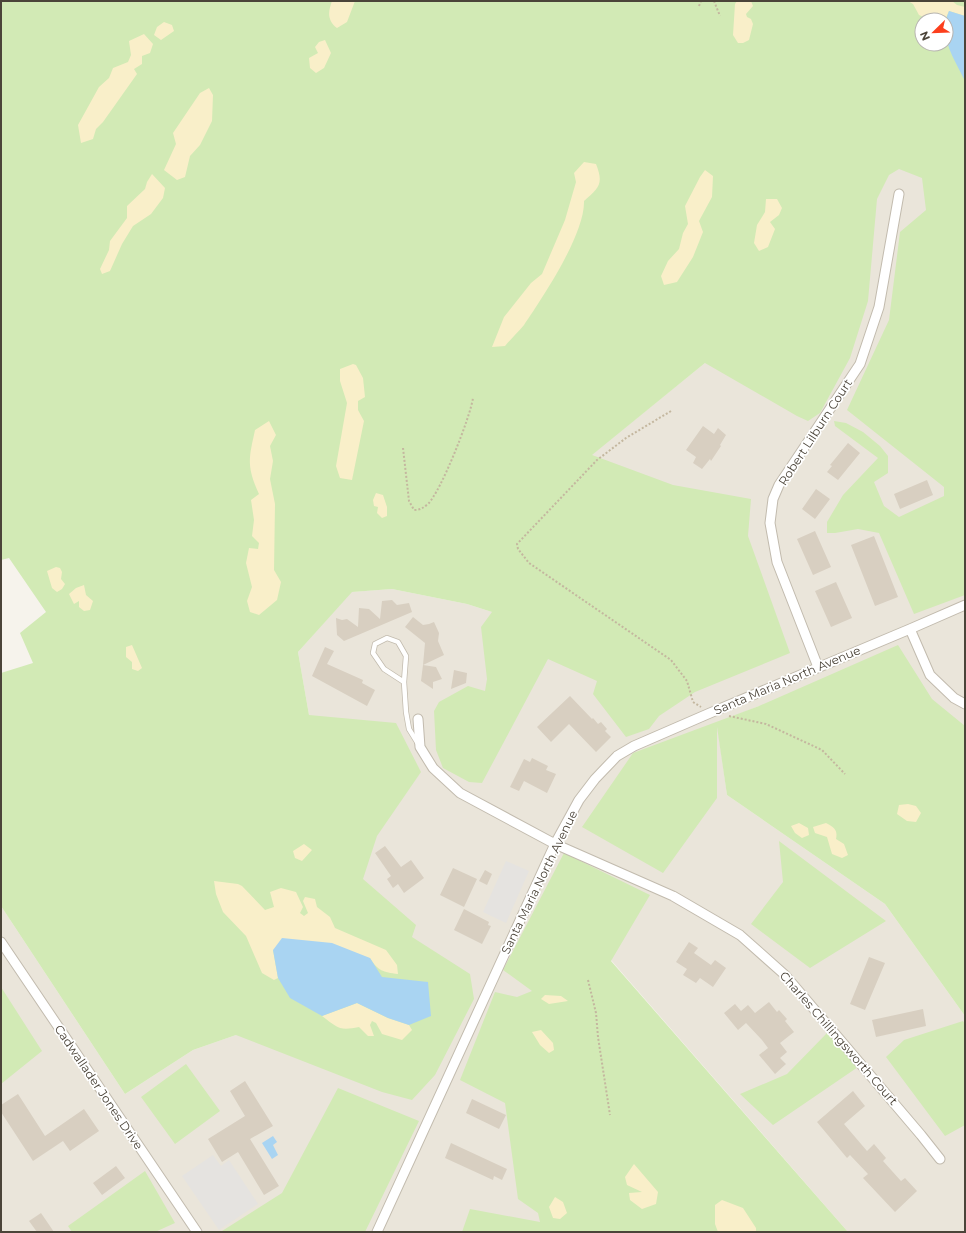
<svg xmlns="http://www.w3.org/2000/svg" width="966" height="1233" font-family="Montserrat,sans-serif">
	<rect width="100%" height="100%" fill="#f6f3ec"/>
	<!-- residential -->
	<path fill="#eae5da" d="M922 20V44L965 93V833L759 706 717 723 727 795 885 904 965 1016V1232H848L611 960 549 1232H1V906L125 1094 193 1050 236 1035 411 937 334 881 309 715 298 652 351 592 392 589 467 604 492 612 591 455 705 363Z"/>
	<!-- green -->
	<path fill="#d2eab5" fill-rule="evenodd" d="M1 1H965V595L914 614 879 533 858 529 835 533H827V522L843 495 878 458 835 426 834 421 846 423 863 432 880 446 888 456V473L874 482 884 506 899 517 944 496V487L847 410 889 320 900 232 926 210 922 178 899 169 889 175 877 199 868 301 850 358 820 413 808 421 797 416 705 363 592 455 673 485 751 499 748 536 790 653 695 692 659 716 649 729 626 737 593 694 597 681 548 659 482 783 469 782 443 768 436 750 434 711 439 702 468 686 485 691 487 679 481 627 492 612 467 604 392 589 352 592 298 652 309 715 396 723 421 772 377 836 363 879 416 925 412 937 470 974 474 999 435 1075 412 1100 382 1092 236 1035 193 1050 125 1094 1 906V673L33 663 20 633 46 612 9 558 1 560ZM922 20H946V44H922Z
		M898 645 932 699 965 726V1016L885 904 727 795 717 727V798L663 873 582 827 633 753 759 706Z
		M779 841 886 921 810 968 751 924 783 882Z
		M564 853 650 895 611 961 848 1232H462L470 1209 540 1222 538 1213 518 1199 505 1103 460 1080 495 992 517 997 532 991 503 970Z
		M1 987 42 1051 1 1084Z
		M963 1021 965 1024V1125L945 1136 886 1057 904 1040Z
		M827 1033 858 1067 773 1125 740 1094 787 1074Z
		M186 1064 220 1111 175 1144 141 1097Z
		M338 1088 419 1121 365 1232H222V1231L282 1193Z
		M145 1171 175 1223 155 1232H72L68 1226Z"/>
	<!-- sand -->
	<path fill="#f9efc9" d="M332 1H355L347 22 337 28C327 20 328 12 332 1Z
		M737 1H751L753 6 746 14 747 17 751 19 753 24 749 40 743 43H738L733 35 735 4Z
		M908 1H952L957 5 965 7V16L949 11 945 20H930L919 15 913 4Z
		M164 22 172 25 174 31 161 40 154 35 157 27Z
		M144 34 153 44 150 53 142 56V64L134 69 137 74 103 122 96 129 93 139 81 143 78 125 99 87 109 78 113 68 128 62 131 55 129 41Z
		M325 40 331 53 324 68 316 73 310 68 309 58 318 53 315 47 319 42Z
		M209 88 213 95 212 121 200 145 190 156 185 177 177 180 164 170 176 144 173 133 200 93Z
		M584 162 596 164C604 184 599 188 584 201 585 234 543 297 524 325 518 332 511 339 505 346L492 347 504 317 531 283 542 274 565 220 576 182 574 173Z
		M705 170 713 176 712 197 699 221 703 232 693 257 677 282 664 285 661 276 668 261 679 249 683 233 688 224 685 206 700 177Z
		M152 174 165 188 163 198 151 214 133 226 122 244 110 271 102 274 100 269 109 250 110 241 127 218V206L145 189 147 182Z
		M766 199H777L782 208 779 215 770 222 775 229 768 247 759 251 754 243 757 225 765 212Z
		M353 364 356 365 363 378 365 397 358 401V410L364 421 352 480 340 478 336 466 347 403 340 381V369Z
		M269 421 276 435 270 446 273 461 270 479 275 504 274 570 281 582 277 600 259 615 250 612 247 601 252 587 246 563 249 548 258 549 259 543 252 536 254 520 251 500 259 494C246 466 249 458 255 430Z
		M376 493 383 495 387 507V516L382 518 377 513 378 507 374 506 373 500Z
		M56 567 60 568 62 572 61 579 65 584 62 589 57 592 52 588 47 571Z
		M84 585 86 595 93 601 90 610 84 611 79 607V601L74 604 69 594 76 588Z
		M132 645 142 668 138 671 132 669V662L126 657V647Z
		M908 804 916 806 921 813 916 822 907 821 897 814 899 805Z
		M799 823 808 828 809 835 802 838 795 833 791 826Z
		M826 823C834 827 838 830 836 839L844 844 848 855 842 858 832 854 827 837 815 833 813 827Z
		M304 844 312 850 302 861 295 858 293 851Z
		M214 881 238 884 242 886 265 910 274 907 270 892 281 888 296 892 303 907 300 913 304 916 308 913 303 901 305 897 315 899 317 907 330 917 335 928 386 950 397 965 398 974C383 972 378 971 370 958L273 950 278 978 274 980 262 973 246 936 223 912 216 894Z
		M545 995 561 996 568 1001 549 1004 541 999Z
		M357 1003 388 1018 409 1025 412 1030 402 1040 382 1034 376 1023 372 1021 370 1025 374 1036H368L359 1027C339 1031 338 1028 322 1016Z
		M541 1030 553 1043 554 1050 549 1053 540 1045 532 1032Z
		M634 1164 658 1192 656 1204 642 1209 630 1200 629 1193 642 1192 627 1185 625 1177Z
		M555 1197 563 1202 567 1213 560 1219 553 1218 549 1207Z
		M722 1200 743 1208 756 1228V1232H718L715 1224V1205Z"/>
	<!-- parking -->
	<path fill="#e5e3e0" d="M506 861 529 871 506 923 483 912Z
		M213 1155 221 1166 229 1160 258 1204 219 1230 182 1176Z"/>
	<!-- water -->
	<path fill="#a9d4f2" d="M949 11 965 16V81C954 58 938 37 949 11Z
		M282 938 332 943 370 958 382 977 428 982 431 1016 409 1025 388 1018 357 1003 322 1016 290 998 278 978 273 950Z
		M273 1136 277 1142 273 1145 278 1155 272 1159 262 1143Z"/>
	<!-- building -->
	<path fill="#d8cfc1" d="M703 426 714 434 718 428 726 435 720 445 721 446 711 461 710 459 702 469 693 463 696 457 686 450Z
		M848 443 860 453 838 480 827 472 832 466 830 465Z
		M927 480 933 495 900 509 894 494Z
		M816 489 830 499 815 519 802 509Z
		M815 531 831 567 813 575 797 539Z
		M874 536 898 597 875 606 851 545Z
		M836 582 852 618 831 627 815 591Z
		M392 600 397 605 409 603 412 612 344 641 337 635 336 618 342 620 347 619 358 627 359 608 369 609 380 619 382 601Z
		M413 617 423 625 429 624 434 622 439 633 438 641 444 655 423 665 425 643 405 627Z
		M325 647 334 651 327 664 363 680 362 683 375 690 367 706 312 676Z
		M423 665 436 667 442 679 433 682V689L421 681Z
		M454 670 467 673 466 683 451 689Z
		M570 696 592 719 593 718 598 724 601 722 607 729 605 731 611 737 596 752 569 724 551 742 537 727Z
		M532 758 548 766 546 770 556 774 547 793 524 781 519 791 510 787 524 759 530 762Z
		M385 846 401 867 411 860 424 878 404 893 398 884 393 888 387 879 391 876 375 853Z
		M453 868 477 879 464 907 440 895Z
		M485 870 492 874 487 885 479 881Z
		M464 909 489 922 488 925 491 926 482 944 454 930Z
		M689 942 698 948 694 953 711 965 715 960 726 968 713 987 700 978 696 983 683 975 687 969 676 962Z
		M869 957 885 963 865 1010 850 1004Z
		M769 1002 777 1012 779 1010 787 1019 785 1021 794 1032 780 1043 787 1052 780 1058 786 1064 775 1074 759 1055 768 1048 762 1040 746 1023 738 1030 724 1013 735 1004 741 1011 748 1005 755 1013Z
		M923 1009 926 1026 876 1037 872 1020Z
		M245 1081 273 1126 250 1139 279 1186 264 1195 238 1152 222 1162 208 1139 245 1116 230 1091Z
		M853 1091 865 1106 844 1124 867 1151 874 1144 886 1158 883 1161 901 1181 905 1178 917 1191 895 1212 863 1178 868 1174 850 1155 847 1158 817 1122Z
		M18 1094 45 1136 84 1109 99 1131 70 1151 63 1141 33 1161 1 1112V1105Z
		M472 1099 506 1115 499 1129 466 1113Z
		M451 1143 507 1169 502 1180 494 1176 493 1180 445 1158Z
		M116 1166 125 1178 102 1195 93 1183Z
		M41 1213 54 1232H37L29 1221Z"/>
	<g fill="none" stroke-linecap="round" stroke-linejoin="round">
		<!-- lane casing -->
		<g stroke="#c2bbae" stroke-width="6">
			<path id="lane" d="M404 682 384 669 373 653 375 644 387 638 398 642 406 656 404 682 406 712 409 729 417 742"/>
		</g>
		<!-- street casing -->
		<g stroke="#c2bbae" stroke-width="11">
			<path id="street" d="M910 629 930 675 954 698 965 704
				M818 667 777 562 770 523 773 499 779 485 860 364 879 307 899 194
				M418 719 420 747 433 768 460 793 555 844 673 896 740 935 785 975 921 1135 940 1159
				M1 942 197 1232
				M377 1232 555 844 579 800 595 779 617 756 634 746 710 713 910 629 965 605"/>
		</g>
		<!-- path -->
		<path stroke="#c4b79f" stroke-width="2" stroke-dasharray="2 2" stroke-linecap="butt" d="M714 1 720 16
			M699 6 701 1
			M671 411 626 438 597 460 517 544 518 549 529 563 671 660 687 681 693 702 701 707
			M403 448 409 501 414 510C420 510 423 508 428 504 441 491 470 418 473 398
			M729 716 766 724 822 750 845 774
			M588 980 596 1013 598 1037 610 1115"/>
		<!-- lane -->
		<use href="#lane" stroke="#fff" stroke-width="4.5"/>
		<!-- street -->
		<use href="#street" stroke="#fff" stroke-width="9"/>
	</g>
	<g text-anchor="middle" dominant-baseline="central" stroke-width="3.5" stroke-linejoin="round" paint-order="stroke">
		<!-- street labels -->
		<g font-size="12" fill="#4b4439" stroke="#fff">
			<text transform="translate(815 432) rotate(-57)">Robert Lilburn Court</text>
			<text transform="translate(787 680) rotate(-23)">Santa Maria North Avenue</text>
			<text transform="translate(539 882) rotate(-64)">Santa Maria North Avenue</text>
			<text transform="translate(839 1038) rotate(49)">Charles Chillingsworth Court</text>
			<text transform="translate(99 1087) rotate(56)">Cadwallader Jones Drive</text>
		</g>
	</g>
	<!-- border -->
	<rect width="966" height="1233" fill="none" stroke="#4b4439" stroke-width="4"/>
	<!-- north arrow -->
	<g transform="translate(934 32) rotate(247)"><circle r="19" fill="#ffffff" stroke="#b7b4b0"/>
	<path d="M0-3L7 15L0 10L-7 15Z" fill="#fc3f1d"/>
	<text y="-6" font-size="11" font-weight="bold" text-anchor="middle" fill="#4b4439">N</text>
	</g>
</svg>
